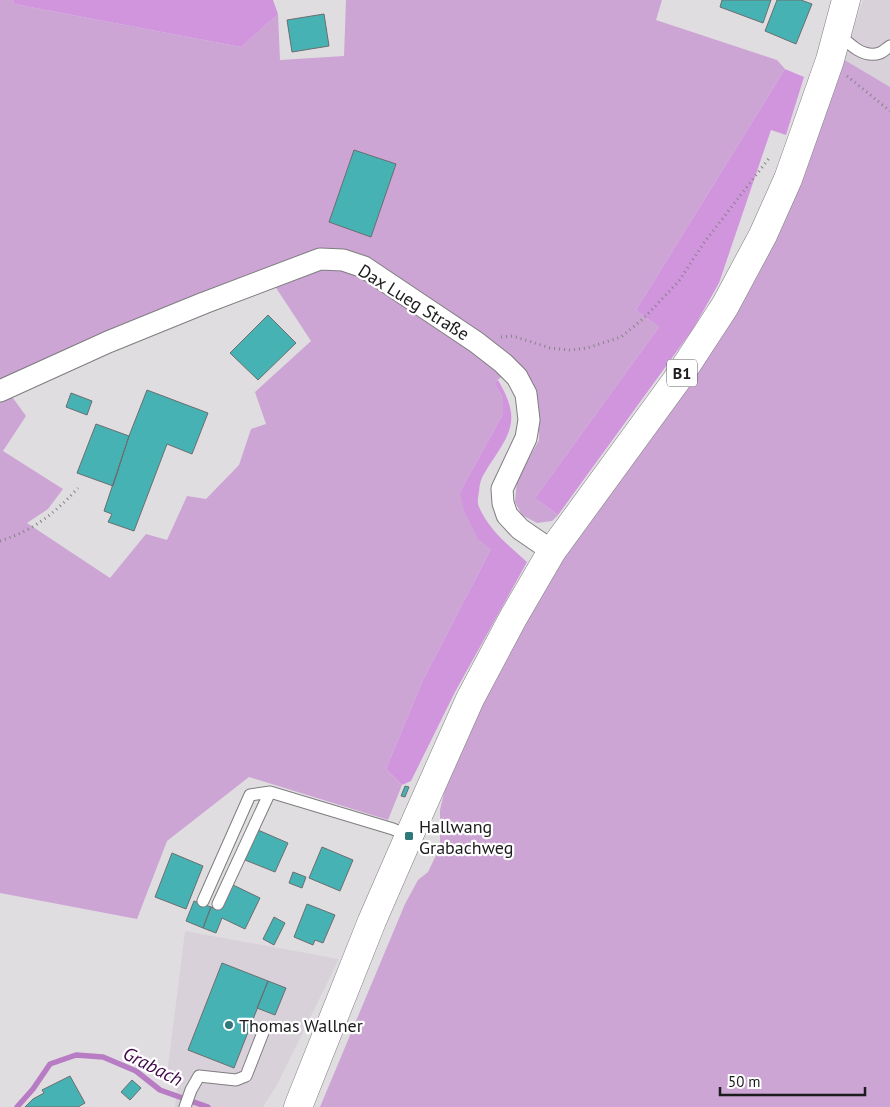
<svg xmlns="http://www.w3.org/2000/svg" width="890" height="1107" font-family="'PT Sans',sans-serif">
	<rect width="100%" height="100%" fill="#e0dde0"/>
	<!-- built -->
	<path fill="#d8d1da" d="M863 0H890V87L843 59Z
		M185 931 339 959 277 1085 263 1107H175L177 1087 167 1074Z"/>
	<!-- green -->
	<path fill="#cca5d5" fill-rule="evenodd" d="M0 0H13L14 4 241 47 278 14 280 60 344 56 346 0H662L656 20 777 60 785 69 636 310 659 327 535 498 558 515 552 521 537 523 522 515 515 502 517 480 539 440V413L532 386 517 364 494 383 503 398V414L460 492 491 549 423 680 386 769 402 785 388 820 249 777 167 841 137 919 0 893ZM265 271 311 341 255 392 266 424 251 429 239 465 206 499 187 496 167 540 146 534 110 578 27 523 48 509 63 489 3 451 26 416 2 383Z
		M843 59 890 87V1107H320L405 904 418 880 428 872 440 847V810L449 772 476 710 532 604 794 189 834 92Z"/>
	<!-- forest -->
	<path fill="#d195de" d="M13 0H273L278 14 241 47 14 4Z
		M785 69 804 77 786 135 771 130 719 283 693 329 558 515 535 498 659 327 636 310Z
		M498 380C520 418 513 430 490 464 483 476 480 478 479 492 478 497 477 503 479 507 489 530 509 546 527 562L455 692 411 781 402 785 386 769 423 680 491 549 478 539 464 510 460 492 503 414V398L494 383Z"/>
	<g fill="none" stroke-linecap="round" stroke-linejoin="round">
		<!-- stream -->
		<path stroke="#b77cc3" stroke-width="5.5" d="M17 1107 33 1089 50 1064 76 1055 103 1057 136 1071 160 1090 208 1107"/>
	</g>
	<!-- building -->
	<path fill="#47b2b4" stroke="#6a6e6e" d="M722 0H771L763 23 720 7Z
		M777 0H801L812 4 796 44 765 31Z
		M324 14 329 46 292 52 287 20Z
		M354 150 396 164 371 237 329 222Z
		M268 315 296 343 258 380 230 353Z
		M147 390 208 413 192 454 167 444 134 531 108 522 112 514 104 511 129 436Z
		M71 393 92 401 87 415 66 407Z
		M96 424 129 436 113 486 77 473Z
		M405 786 409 787 405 797 401 796Z
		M258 830 288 843 275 872 245 860Z
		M433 844 437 845 433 856 429 854Z
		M322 847 353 860 340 891 309 878Z
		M172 853 203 866 186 909 155 897Z
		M293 872 306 877 302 888 289 883Z
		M231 884 260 898 245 929 222 918 216 933 203 928 211 907 218 910Z
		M194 901 211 907 203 928 186 921Z
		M307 904 335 915 323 943 315 940 313 945 294 937Z
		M274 917 285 923 274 945 263 939Z
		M222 963 268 981 234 1068 188 1050Z
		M268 981 286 988 275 1015 257 1008Z
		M70 1076 85 1103 78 1107H25L33 1099 44 1093 42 1090Z
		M132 1080 141 1088 130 1100 121 1092Z"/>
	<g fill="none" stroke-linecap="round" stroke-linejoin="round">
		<!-- service casing -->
		<g stroke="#7f7d7f" stroke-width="13">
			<path id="service" d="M838 33C848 43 863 59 880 53 883 52 887 48 890 46
				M203 901 250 795 270 792
				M218 904 270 792 393 829 409 836
				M185 1107 191 1090 199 1076 236 1080 246 1076 264 1030"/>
		</g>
		<!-- minor casing -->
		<g stroke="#7f7d7f" stroke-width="23">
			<path id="minor" d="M0 391 108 342 204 303 320 259 343 260 364 267 476 342 503 363 517 377 526 394 529 420 526 438 502 489 503 503 507 515 520 529 552 551"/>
		</g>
		<!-- primary casing -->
		<g stroke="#7f7d7f" stroke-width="29">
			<path id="primary" d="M298 1107 372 921 409 836 470 699 513 618 552 551 676 381 725 306 763 235 788 179 805 131 830 60 846 0"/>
		</g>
		<!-- path -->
		<path stroke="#858386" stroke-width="3" stroke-dasharray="1 4" stroke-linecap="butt" d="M847 76 890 111
			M501 337 513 336 550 348 570 350 587 348 621 337 644 318 679 281 703 244 770 157
			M0 541C34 530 54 514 78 488"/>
		<!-- service -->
		<use href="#service" stroke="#fff" stroke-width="11"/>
		<!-- minor -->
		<use href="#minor" stroke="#fff" stroke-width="21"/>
		<!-- primary -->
		<use href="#primary" stroke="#fff" stroke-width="28"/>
	</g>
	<!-- markers -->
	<g fill="#30797a" stroke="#fff" stroke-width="2">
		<rect x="404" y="831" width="10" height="10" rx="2.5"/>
		<circle cx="229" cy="1025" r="5"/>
	</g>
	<g text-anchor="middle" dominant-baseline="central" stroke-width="4.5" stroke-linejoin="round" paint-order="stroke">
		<!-- shield labels -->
		<rect fill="#fff" stroke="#605f61" stroke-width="1" x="667" y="359.5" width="30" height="27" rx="4"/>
		<g font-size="16" font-weight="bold" fill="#1c1b1d">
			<text x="682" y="373">B1</text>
		</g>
		<!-- street labels -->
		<g font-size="18" fill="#1c1b1d" stroke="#fff">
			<text transform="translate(414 302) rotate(32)">Dax Lueg Straße</text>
		</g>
		<!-- poi labels -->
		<g font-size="18" fill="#1c1b1d" stroke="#fff" text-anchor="start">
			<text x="419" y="826">Hallwang<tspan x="419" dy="21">Grabachweg</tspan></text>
			<text x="239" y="1025">Thomas Wallner</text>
		</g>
		<!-- water labels -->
		<g font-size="19" font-style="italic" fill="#41084c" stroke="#fff">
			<text transform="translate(153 1066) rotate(27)">Grabach</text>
		</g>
	</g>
	<!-- scale -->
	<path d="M720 1087v8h145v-8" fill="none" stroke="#1c1b1d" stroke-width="2.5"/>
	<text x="728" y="1087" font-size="15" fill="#1c1b1d" stroke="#ffffff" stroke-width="4" paint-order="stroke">50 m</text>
</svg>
